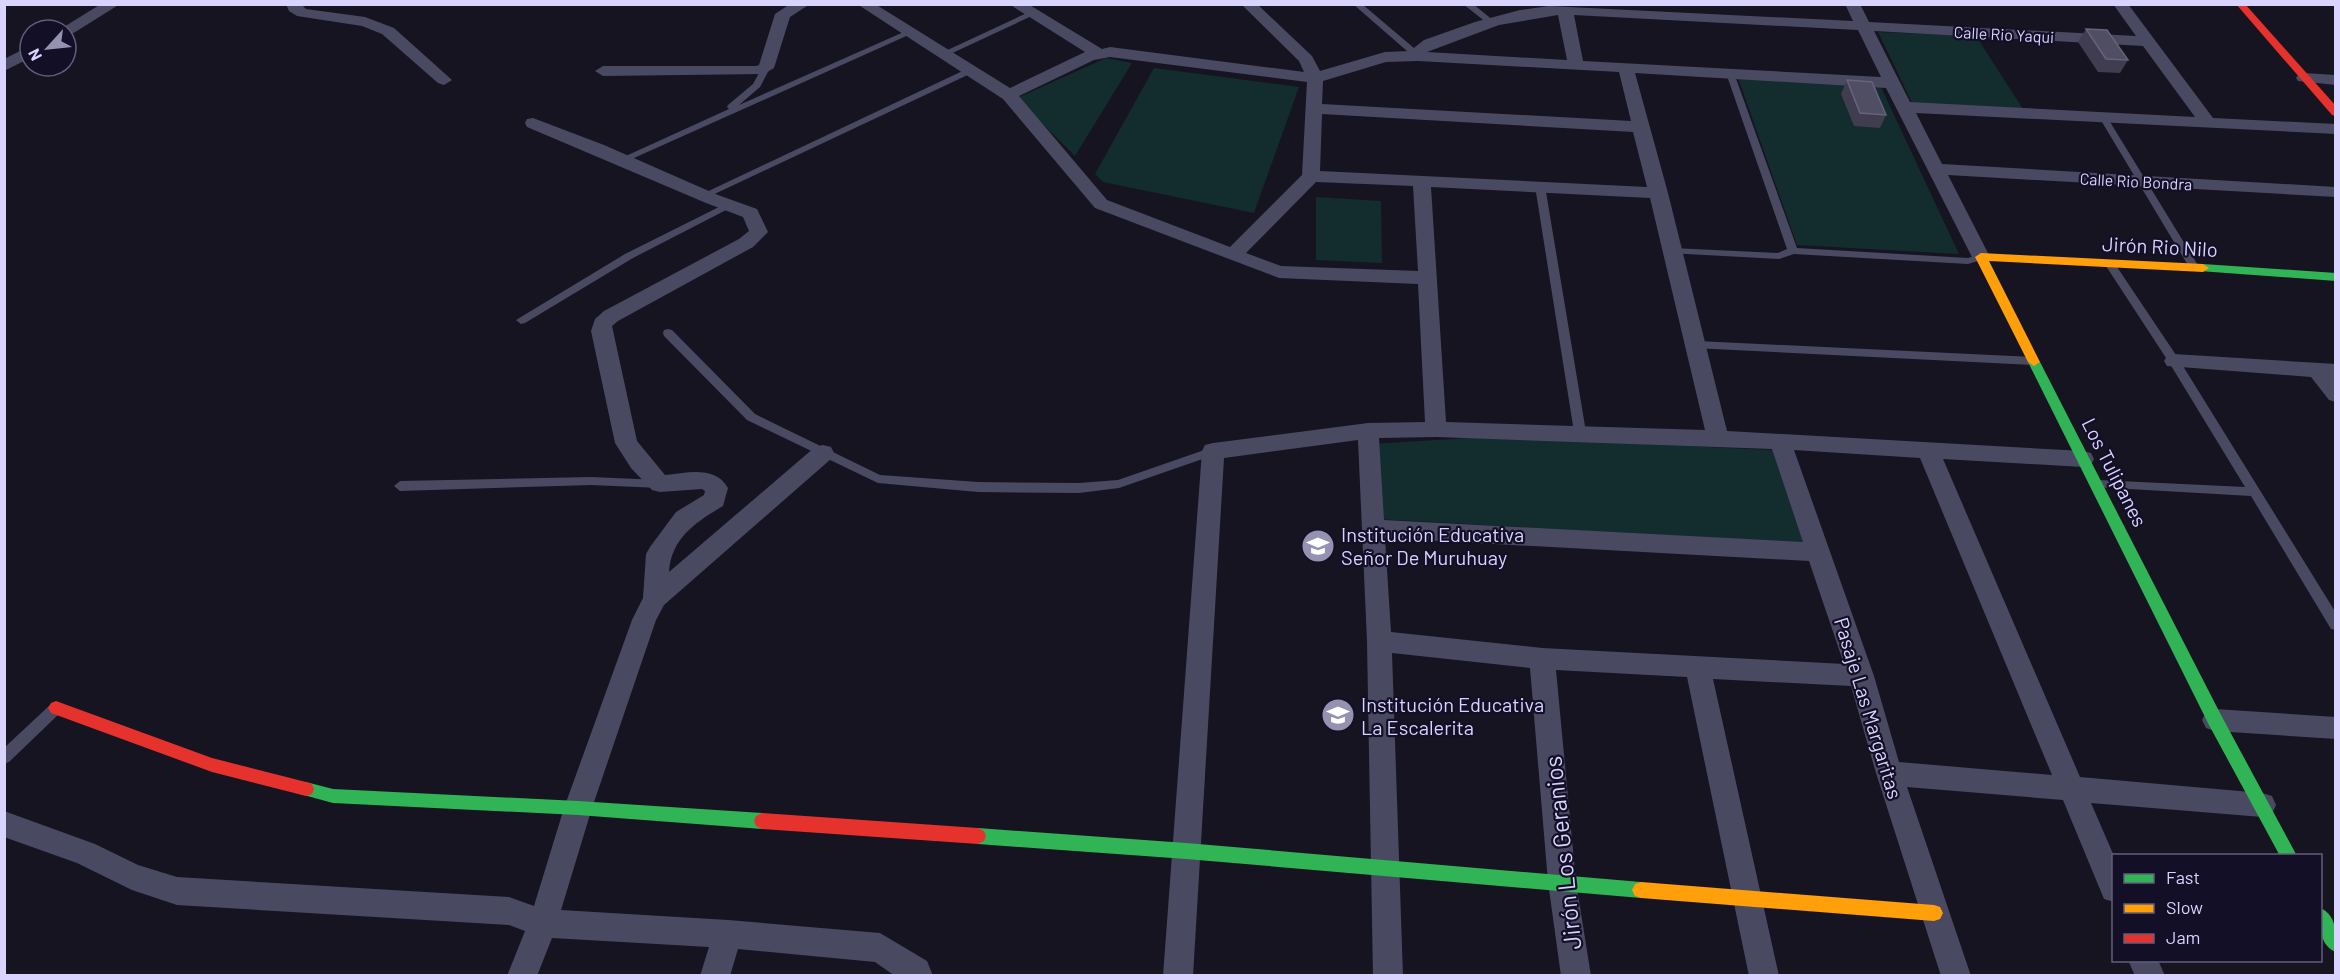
<svg xmlns="http://www.w3.org/2000/svg" width="2340" height="980" font-family="Barlow,sans-serif">
	<rect width="100%" height="100%" fill="#161421"/>
	<!-- green -->
	<path fill="#132c2d" d="M1878 32 1976 36 2023 109 1913 105Z
		M1106 58 1132 63 1075 156 1017 98Z
		M1154 68 1299 87 1254 213 1103 182 1095 174Z
		M1738 78 1880 85 1959 254 1797 245Z
		M1316 197 1381 201 1382 263 1316 260Z
		M1485 437 1774 450 1808 543 1377 519 1372 444Z"/>
	<g fill="none" stroke-linecap="round" stroke-linejoin="round">
		<!-- lane -->
		<path fill="#4a4962" fill-rule="evenodd" d="M1353 4H1362L1421 54V58H1415Z
			M1463 4H1473L1494 21 1487 23Z
			M1029 12 1036 14 946 56 939 54Z
			M906 31 913 33 625 162 622 163 617 160 729 109 727 107 728 105 753 84 763 66 770 68 760 87 739 105Z
			M971 67 975 70 974 72 706 198 703 199 698 196Z
			M1730 70 1734 73 1797 248 1968 258 1981 254 1986 257 1985 259 1968 264 1794 254 1779 259 1668 253V249L1672 248 1778 253 1787 249 1726 73Z
			M2103 114 2107 117 2199 267 2198 269H2190L2189 267 2099 117Z
			M1540 183 1545 186 1586 432 1580 436 1574 432 1535 186Z
			M727 203 732 206 730 208 633 258 525 323 521 324 516 320 625 254Z
			M2109 260 2113 261 2178 358 2336 613V630L2331 629 2251 496 2094 487 2092 484 2094 481 2098 480 2245 487 2170 364 2104 263Z
			M668 329 672 330 755 414 880 475 978 482 1079 483 1118 480 1213 447 1219 451 1217 454 1119 488 1079 493 978 492 878 483 747 420 664 336 663 333 664 330Z
			M1697 341 2033 357 2038 361 2033 365 1693 348 1692 345 1693 342Z
			M591 477 660 480 666 484 660 488 591 485 400 491 394 486 400 481Z
			M55 703 60 705 62 709 60 713 9 762 4 764V748L50 705Z"/>
		<!-- street -->
		<path fill="#4a4962" fill-rule="evenodd" d="M101 4H120L72 34 66 36V30H59Z
			M286 4H301L306 9 365 17 394 28 452 80 444 85 438 83 382 34 362 26 297 16 289 11Z
			M790 4H810L790 17 774 68 764 74 603 76 595 71 603 66H756L759 65 775 14Z
			M857 4H875L1010 88 1085 52 1009 4H1028L1102 49 1110 47 1304 72 1299 61 1241 4H1257L1312 56 1320 71 1385 52 1410 51 1424 40 1475 22 1520 10 1549 6 1853 21 1845 4H1860L1869 22 2136 36 2113 4H2128L2213 118 2336 124V134L1916 113 1942 164 2336 187V197L1948 175 1990 257 1988 261H1974L1972 257 1886 88 1635 73 1668 193 1727 431 2083 451 2091 453 2094 459 2091 465 2083 467 1943 459 2080 777 2262 793 2272 796 2276 805 2272 814 2262 817 2091 803 2114 856V902L2104 899 2063 800 1907 787 1971 976H1941L1876 773 1851 686 1713 679 1779 976H1749L1687 677 1556 670 1576 882 1591 976H1561L1548 882 1530 668 1392 653 1403 976H1373L1367 641 1358 440 1224 458 1193 976H1163L1202 451 1205 445 1213 443 1368 423 1425 422 1418 284 1279 278 1095 208 1003 99ZM1558 15 1567 60 1427 52 1499 25ZM1574 15 1858 30 1881 77 1583 61ZM1874 31 2143 46 2195 117 1910 102ZM1110 57 1307 82 1302 175 1230 247 1107 200 1019 96 1094 60ZM1418 61 1619 72 1631 121 1322 104 1323 81 1386 62ZM1322 114 1633 132 1647 187 1320 171ZM1316 182 1413 186 1418 271 1281 266 1246 253ZM1431 187 1650 198 1705 430 1446 422ZM1436 437 1772 449 1803 542 1384 520 1379 438ZM1794 450 1920 458 2052 775 1899 762 1874 676ZM1385 538 1809 561 1844 664 1542 648 1391 632Z
			M30 46V58L4 71V59Z
			M2304 73 2336 75V85L2298 81 2296 78 2298 75Z
			M533 118 604 145 718 195 757 209 768 232 753 247 618 321 612 326 637 441 665 475C687 473 715 465 728 488L723 506C696 522 671 538 669 572L815 447 823 445 831 447 834 453 831 459 664 605 656 620 592 808 561 910 728 920 880 933 927 961 933 976H895L875 962 738 949 730 976H700L709 947 552 938 537 976H507L525 931 509 925 177 905 132 890 77 863 4 837V811L95 844 138 865 177 877 509 897 534 906 564 808 632 620 643 598 646 554 650 547 676 512 704 495 705 491 702 489 660 492 652 490 631 468 615 443 591 331 595 319 604 311 739 239 749 231 743 217 706 203 527 127 525 123 527 119Z
			M2174 354 2336 364V402L2329 400 2311 377 2167 366 2164 361 2167 356Z
			M2215 709 2336 717V739L2215 731 2206 728 2202 720 2206 712Z
			M2128 960H2158L2165 976H2135Z"/>
		<!-- fast -->
		<path fill="#30b455" fill-rule="evenodd" d="M2203 264 2336 273V281L2199 271 2197 268Z
			M2034 358 2040 362 2221 715 2297 856H2280L2209 725 2028 362Z
			M306 782 333 789 578 801 762 813 768 816 770 821 768 826 762 829 578 815 333 803 300 794 298 789 300 784Z
			M978 828 1186 843 1641 882 1647 884 1650 890 1647 896 1641 898 1186 859 978 844 972 841 970 836 972 831Z
			M2320 908C2338 915 2336 937 2336 952 2318 945 2320 923 2320 908Z"/>
		<!-- slow -->
		<path fill="#ff9f0a" fill-rule="evenodd" d="M1981 253 2203 264 2209 268 2203 272 1989 261 2040 362 2034 366 2028 362 1975 257Z
			M1641 882 1934 905 1940 907 1943 913 1940 919 1934 921 1641 898 1635 896 1632 890 1635 884Z"/>
		<!-- jam -->
		<path fill="#e5322d" fill-rule="evenodd" d="M2236 4H2245L2336 106V116L2332 115Z
			M56 701 212 758 306 782 312 784 314 789 312 794 306 796 212 772 51 713 48 708 51 703Z
			M762 813 978 828 984 831 986 836 984 841 978 844 762 829 756 826 754 821 756 816Z"/>
	</g>
	<!-- wall -->
	<path fill="#403d50" d="M2086 29 2128 60 2120 73 2098 72 2078 42Z
		M1847 80 1886 115 1880 128 1854 126 1841 94Z"/>
	<!-- building -->
	<path fill="#504e63" stroke="#66637b" stroke-width="1.5" d="M2086 29 2107 30 2128 60 2106 59Z
		M1847 80 1872 82 1886 115 1860 113Z"/>
	<!-- icons -->
	<defs>
		<g id="school-disc" transform="scale(1.725)"><circle r="9.5" fill="#9591b1" stroke="#130f26"/><path d="M0-5L7-2L0 1L-7-2ZM-4 1L0 2.5L4 1V4Q0 6-4 4Z" fill="#fff"/></g>
	</defs>
	<g fill-rule="evenodd">
		<use href="#school-disc" x="1318" y="546"/>
		<use href="#school-disc" x="1338" y="715"/>
	</g>
	<g text-anchor="middle" dominant-baseline="central" stroke-width="4.5" stroke-linejoin="round" paint-order="stroke">
		<!-- far-street labels -->
		<g font-size="16" fill="#d9d4ff" stroke="#130f26">
			<text transform="translate(2004 34) rotate(3)">Calle Rio Yaqui</text>
			<text transform="translate(2136 181) rotate(3)">Calle Rio Bondra</text>
		</g>
		<!-- street labels -->
		<g font-size="20" fill="#d9d4ff" stroke="#130f26">
			<text transform="translate(2160 246) rotate(3)">Jirón Rio Nilo</text>
			<text transform="translate(2115 472) rotate(63)">Los Tulipanes</text>
			<text transform="translate(1869 708) rotate(73)">Pasaje Las Margaritas</text>
		</g>
		<!-- poi labels -->
		<g font-size="20" fill="#d9d4ff" stroke="#130f26" text-anchor="start">
			<text x="1341" y="534">Institución Educativa<tspan x="1341" dy="23">Señor De Muruhuay</tspan></text>
			<text x="1361" y="704">Institución Educativa<tspan x="1361" dy="23">La Escalerita</tspan></text>
		</g>
		<!-- near-street labels -->
		<g font-size="24" fill="#d9d4ff" stroke="#130f26">
			<text transform="translate(1562 853) rotate(-96)">Jirón Los Geranios</text>
		</g>
	</g>
	<!-- border -->
	<rect width="2340" height="980" fill="none" stroke="#d9d4ff" stroke-width="12"/>
	<!-- legend -->
	<rect x="2112" y="854" width="210" height="108" fill="#130f26" stroke="#625e7d" stroke-width="1.5"/>
	<rect x="2124" y="874" width="30" height="9" fill="#30b455" stroke="#625e7d" stroke-width="1.5"/>
	<text x="2166" y="884" font-size="18" fill="#d9d4ff">Fast</text>
	<rect x="2124" y="904" width="30" height="9" fill="#ff9f0a" stroke="#625e7d" stroke-width="1.5"/>
	<text x="2166" y="914" font-size="18" fill="#d9d4ff">Slow</text>
	<rect x="2124" y="934" width="30" height="9" fill="#e5322d" stroke="#625e7d" stroke-width="1.5"/>
	<text x="2166" y="944" font-size="18" fill="#d9d4ff">Jam</text>
	<!-- north arrow -->
	<g transform="translate(48 48) rotate(243)"><circle r="28" fill="#130f26" stroke="#625e7d" stroke-width="1.5"/>
	<path d="M0-4.5L10 22L0 15L-10 22Z" fill="#9591b1"/>
	<text y="-9" font-size="16" font-weight="bold" text-anchor="middle" fill="#d9d4ff">N</text>
	</g>
</svg>
